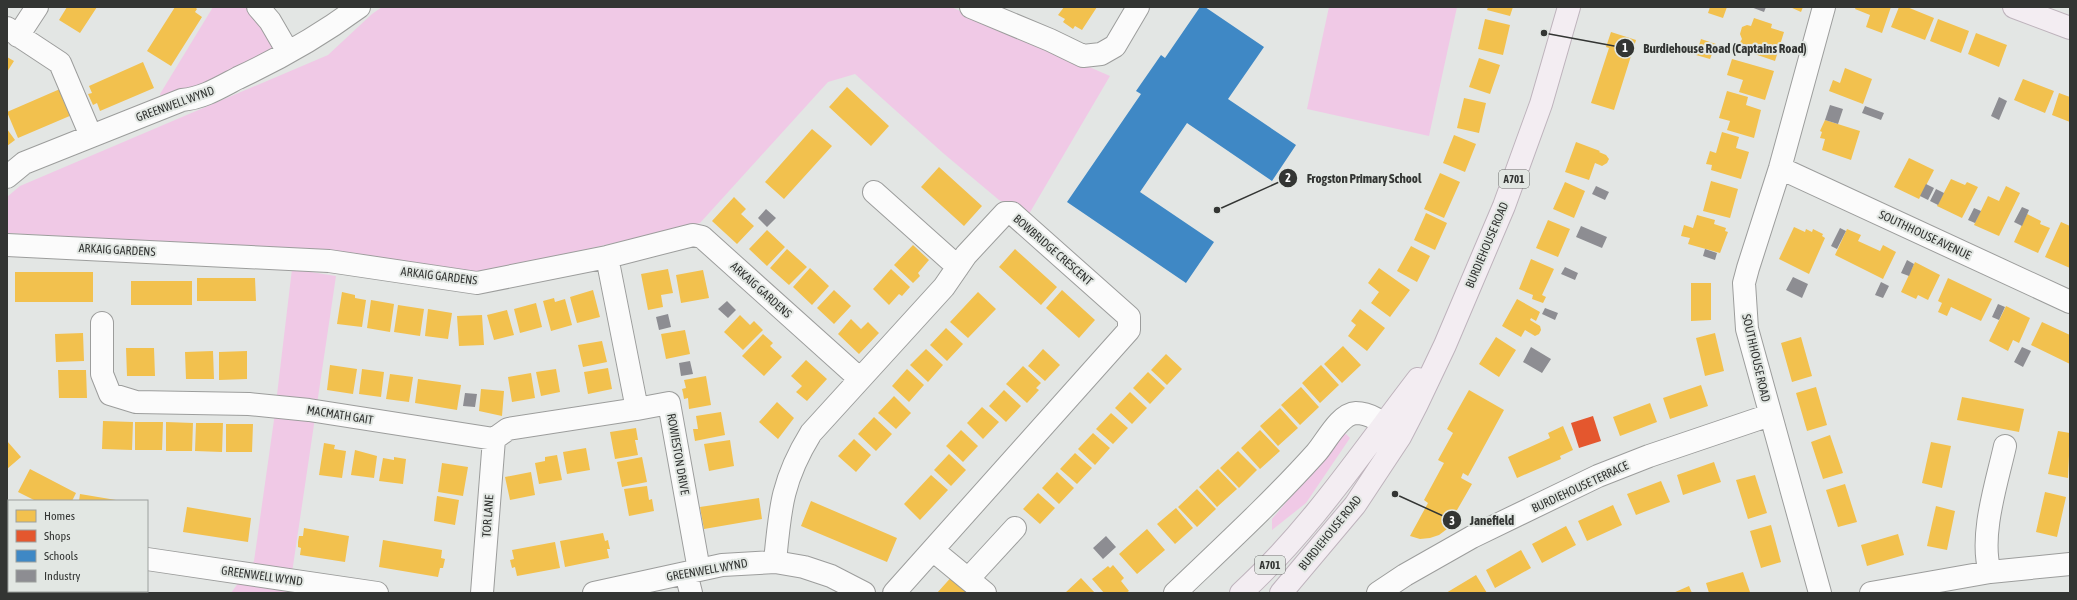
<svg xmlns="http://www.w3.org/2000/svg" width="2077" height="600" font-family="'Asap Condensed',sans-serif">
	<rect width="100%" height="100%" fill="#e3e6e4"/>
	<!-- green -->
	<path fill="#f0c9e6" d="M213 7H253L277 45 274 54 163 102 160 94Z
		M382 7H951L1110 76 1029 214 999 200 943 153 855 74 828 82 700 223 475 275 326 251 7 233V197L20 186 328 55 372 14Z
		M1329 7H1457L1429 136 1307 109Z
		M292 269 336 276 289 593H231L254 561 274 420Z
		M1345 433 1350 438 1306 503 1272 530V519Z"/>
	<!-- homes -->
	<path fill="#f2c14e" d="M67 7H97L80 33 59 20Z
		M175 7H195L197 9 195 12 202 17 171 66 147 51Z
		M1064 7H1097L1082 30 1075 26 1073 29 1063 22 1065 19 1058 15Z
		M1488 7H1513L1510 16 1487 10Z
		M1710 7H1727L1723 18 1708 13Z
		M1790 7H1803L1801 12Z
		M1856 7H1891L1882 33 1866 27 1870 15 1855 9Z
		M1899 7H1907L1934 18 1925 40 1891 27Z
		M1754 18 1772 24 1771 28 1784 32 1775 61 1737 48 1742 39 1740 34 1742 27 1747 25 1751 26Z
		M1485 19 1510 25 1503 55 1478 49Z
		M1938 19 1969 31 1961 53 1930 41Z
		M1611 32 1636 40 1614 110 1591 103 1609 48 1606 47Z
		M1976 33 2007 45 1999 67 1968 54Z
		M1701 39 1716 44 1710 59 1696 55Z
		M7 57 14 61 7 72Z
		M1479 58 1500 65 1490 94 1469 87Z
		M1732 59 1774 71 1765 100 1739 92 1743 80 1727 75Z
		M143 62 154 88 100 111 97 103 93 105 88 94 92 93 89 86Z
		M1845 68 1872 79 1863 104 1829 91 1833 80 1840 83Z
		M2023 79 2054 91 2045 113 2014 100Z
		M847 87 889 126 871 146 829 107Z
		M60 89 72 115 18 138 7 112Z
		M1727 91 1748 97 1746 105 1761 110 1754 138 1727 130 1730 121 1719 118Z
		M2059 93 2070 97V122L2052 115Z
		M1464 98 1486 103 1479 133 1457 128Z
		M1825 120 1860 131 1851 160 1822 150 1825 139 1820 138 1822 132 1820 131Z
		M7 129 15 140 7 146Z
		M812 129 832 146 784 199 765 182Z
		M1722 132 1739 137 1736 148 1749 152 1741 179 1711 170 1712 165 1706 164 1710 151 1716 153Z
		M1454 135 1476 144 1465 172 1443 163Z
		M1576 142 1600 151 1599 152 1606 155 1609 159 1607 163 1602 166 1595 163 1589 180 1565 172Z
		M1909 158 1934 170 1919 199 1894 187Z
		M939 167 982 206 964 226 921 187Z
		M1440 173 1460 182 1444 218 1424 209Z
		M1951 179 1965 185 1967 182 1978 187 1962 218 1937 206Z
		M1711 181 1738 189 1730 218 1703 211Z
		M1565 182 1585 191 1574 218 1553 209Z
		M2006 186 2020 193 1999 236 1974 225 1988 196 1999 201Z
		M734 197 746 209 741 214 754 226 737 244 712 221Z
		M1426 213 1447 223 1435 250 1414 240Z
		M2027 214 2041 221 2040 224 2050 228 2038 253 2014 242Z
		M1697 215 1715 220 1714 224 1726 228 1725 231 1728 232 1720 253 1688 244 1690 238 1681 236 1684 225 1693 228Z
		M1548 220 1570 229 1558 257 1536 248Z
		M2061 222 2070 226V268L2045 257Z
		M1794 227 1805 232 1806 229 1812 232 1813 229 1823 234 1822 236 1825 238 1809 274 1779 259Z
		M1847 229 1861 235 1858 241 1880 251 1883 245 1896 252 1883 279 1835 255Z
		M767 230 785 247 767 266 749 249Z
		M913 245 929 260 918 273 920 276 913 283 894 265Z
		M1411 246 1430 256 1417 282 1397 271Z
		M787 249 807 267 789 285 770 268Z
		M1015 249 1057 287 1041 305 999 267Z
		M1531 259 1554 269 1542 295 1546 297 1543 303 1532 299 1533 295 1519 289Z
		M1915 262 1940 275 1928 300 1918 295 1916 299 1901 292Z
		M810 268 829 286 812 305 793 287Z
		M1379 268 1410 290 1390 317 1371 303 1379 292 1368 283Z
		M668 269 673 293 661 295 663 307 648 310 641 274Z
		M891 269 910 287 902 296 899 294 889 305 873 289Z
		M703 270 709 298 681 303 676 275Z
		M15 272H93V302H15Z
		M197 278H255L256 301H197Z
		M1948 278 1992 299 1981 321 1951 307 1947 316 1938 312 1942 303 1938 301Z
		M131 281H192V305H131Z
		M1691 283H1711V320L1691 321Z
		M593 290 600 317 577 323 570 297Z
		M834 290 851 306 834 324 817 308Z
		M1062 290 1095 320 1079 338 1046 308Z
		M342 292 355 295V298L366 300 362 327 337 324Z
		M978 292 996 309 968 338 950 322Z
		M554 298 555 302 565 299 572 325 551 331 543 301Z
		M1517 299 1540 312 1536 321 1531 318 1530 320 1540 326 1541 330 1539 334 1535 336 1525 330 1521 337 1502 326Z
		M371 300 394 304 390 332 367 328Z
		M536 303 542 327 520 333 514 309Z
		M398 305 424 309 420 336 394 332Z
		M2006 306 2030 318 2019 343 2013 340 2008 351 1989 341Z
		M428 309 452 313 448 339 425 336Z
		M1360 309 1385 328 1367 351 1348 336 1356 325 1351 321Z
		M507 310 514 335 494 340 487 315Z
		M482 315 484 345 459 346 457 316Z
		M740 315 750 325 754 321 763 330 743 350 724 332Z
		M851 319 861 329 868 322 879 333 859 354 838 334Z
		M2042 322 2070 335V364L2031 345Z
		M946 328 963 344 947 361 930 345Z
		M685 330 690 354 666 359 661 334Z
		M83 333 84 361 56 362 55 334Z
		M1715 333 1724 371 1705 376 1696 338Z
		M763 334 773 343 770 346 782 357 764 376 742 356Z
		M1496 337 1516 350 1499 377 1479 364Z
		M1801 337 1812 376 1792 382 1781 343Z
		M602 341 607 362 583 367 578 345Z
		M1343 346 1361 365 1342 383 1324 364Z
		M126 348H154L155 376H127Z
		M926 349 943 365 928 382 910 365Z
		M1043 349 1060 365 1045 381 1028 366Z
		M213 351 214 379H186L185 352Z
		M247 351V379L219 380V352Z
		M1166 354 1182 369 1167 385 1151 370Z
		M806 360 827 379 807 401 796 392 802 386 791 376Z
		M330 365 357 369 353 394 327 390Z
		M1321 365 1339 385 1320 403 1302 383Z
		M1023 366 1041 383 1036 388 1039 390 1027 403 1006 384Z
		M608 368 612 389 588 394 584 372Z
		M362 369 384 372 381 397 359 394Z
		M556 369 560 392 541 396 536 372Z
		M907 369 924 385 909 402 892 386Z
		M58 370H86L87 398H59Z
		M1148 372 1165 388 1150 404 1133 388Z
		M531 373 535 398 512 402 508 377Z
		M390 374 413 377 409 402 386 399Z
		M706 376 711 405 689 409 688 398 684 399 683 393 682 389 686 388 684 380Z
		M418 379 461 385 457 410 415 403Z
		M1701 385 1708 406 1670 419 1663 398Z
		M1301 387 1319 407 1300 425 1281 405Z
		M1816 387 1827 425 1807 431 1796 393Z
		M481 389 504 391 502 416 479 411Z
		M1004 390 1021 406 1006 422 989 406Z
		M1469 390 1504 410 1468 476 1463 473 1461 478 1472 484 1453 517 1447 513 1445 517 1452 520 1447 529 1439 535 1430 538 1420 539 1410 536 1428 503 1424 500 1444 463 1438 460 1453 433 1447 429Z
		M1130 392 1147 408 1132 424 1115 408Z
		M894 396 911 413 896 429 878 413Z
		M1962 397 2024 409 2019 432 1957 420Z
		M777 402 794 418 778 439 759 422Z
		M1650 403 1657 422 1620 436 1613 417Z
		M982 407 999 422 983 439 967 423Z
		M1280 408 1298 428 1278 446 1260 426Z
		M721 412 725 435 695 441 693 429H698L696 416Z
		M1111 413 1128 428 1113 444 1096 429Z
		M874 417 892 434 876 451 858 434Z
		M103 421 133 422 132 450 102 449Z
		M135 422H163L162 450H135Z
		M166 422 193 423 192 451H166Z
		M196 423H223L222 452 195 451Z
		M226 424H253L252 452H226Z
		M1563 426 1573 450 1560 456 1561 459 1517 478 1508 457 1550 438 1548 433Z
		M636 428 638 440H635L638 455 615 459 610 432Z
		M961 430 978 446 963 462 946 446Z
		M1260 430 1280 451 1260 469 1241 448Z
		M2058 431 2070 433 2068 478 2048 474Z
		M1093 433 1110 448 1095 465 1078 449Z
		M1830 435 1843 473 1823 479 1811 442Z
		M854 439 871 455 856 472 838 456Z
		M730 440 734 466 709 471 704 444Z
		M7 441 21 457 7 469Z
		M1931 442 1951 446 1942 488 1922 483Z
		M324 443 335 445 334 449 346 451 342 478 319 475Z
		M586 448 590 470 567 474 563 452Z
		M355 450 377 456 374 478 351 475Z
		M1238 451 1257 470 1239 488 1220 468Z
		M1075 453 1092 468 1077 484 1060 469Z
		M949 454 966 470 951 486 934 470Z
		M557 455 562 480 539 484 535 463 545 461V457Z
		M394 457 406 459 403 484 379 481 383 458 394 460Z
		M642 457 647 482 622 487 617 462Z
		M1714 462 1721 482 1683 495 1677 475Z
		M442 463 468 467 463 496 438 492Z
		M30 469 76 493 72 501H36L18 492Z
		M1218 469 1237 489 1217 507 1199 487Z
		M531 472 535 495 510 500 505 477Z
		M1057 472 1074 488 1059 504 1042 488Z
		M931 475 948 490 920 520 904 504Z
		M1755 475 1767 513 1748 519 1736 480Z
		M1661 481 1670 502 1636 515 1627 494Z
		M1845 484 1857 522 1838 527 1826 490Z
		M647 486 649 500 652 499 654 511 629 516 624 489Z
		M1197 489 1216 509 1197 527 1178 507Z
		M2045 492 2066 497 2057 537 2036 532Z
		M1038 493 1055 508 1040 524 1023 509Z
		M80 494 116 500V501H79Z
		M437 496 459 500 455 525 434 521Z
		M759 498 762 519 704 529 700 507Z
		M811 501 897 538 887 562 801 526Z
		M1613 505 1622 525 1587 541 1578 521Z
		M1936 506 1955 511 1947 550 1927 546Z
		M187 507 251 518 248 542 183 532Z
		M1176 508 1193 528 1175 544 1157 524Z
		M1771 525 1781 562 1761 568 1750 531Z
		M1566 526 1576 545 1542 563 1532 544Z
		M304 528 349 536 345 562 300 555 301 548 298 547V542L299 536H303Z
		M1147 529 1165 550 1137 574 1119 554Z
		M603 533 605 541 608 540 609 545 610 549H607L609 558 565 567 560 541Z
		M1898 534 1904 555 1867 566 1861 545Z
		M383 540 442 550 441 558 445 559 443 568H440L438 577 379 567Z
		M555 542 560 568 517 576 515 567 512 568 510 560 514 559 512 550Z
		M1521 550 1531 568 1495 588 1486 570Z
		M1113 565 1124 578 1121 581 1129 591 1126 593H1104L1092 579 1108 566 1110 568Z
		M1743 572 1750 592 1709 593 1706 583Z
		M955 573 977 593H937Z
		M1476 575 1487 593H1446Z
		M1081 578 1095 593H1065Z
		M1689 586 1692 593H1673Z
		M17 591H77V593H17Z
		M81 591H89L96 593H81Z"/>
	<!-- shops -->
	<path fill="#e4572e" d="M1593 416 1601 441 1579 448 1571 423Z"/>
	<!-- schools -->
	<path fill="#3f88c5" d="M1200 7H1205L1264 47 1228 99 1296 145 1272 181 1187 123 1140 192 1214 242 1186 283 1067 202 1141 94 1136 91 1161 55 1165 58Z"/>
	<!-- industry -->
	<path fill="#8d8d92" d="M1751 7H1766L1764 12Z
		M1999 97 2007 101 1999 120 1991 116Z
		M1830 105 1843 109 1838 124 1825 120Z
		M1865 106 1884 113 1881 120 1862 113Z
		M1926 184 1934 188 1928 200 1920 196Z
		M1596 186 1609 192 1605 200 1592 194Z
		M1936 189 1944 193 1938 205 1930 201Z
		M2022 207 2029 210 2022 226 2014 222Z
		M1974 208 1981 211 1975 223 1968 220Z
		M766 209 776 218 767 227 758 218Z
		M1581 226 1607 237 1602 248 1576 237Z
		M1840 228 1846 231 1837 249 1831 246Z
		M1705 249 1717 253 1715 260 1703 256Z
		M1907 260 1914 264 1909 276 1901 273Z
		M1565 267 1578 273 1575 280 1561 274Z
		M1793 277 1808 284 1802 298 1786 290Z
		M1881 282 1889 286 1883 298 1875 295Z
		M727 301 736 310 728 318 718 309Z
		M1998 304 2005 307 1999 320 1992 317Z
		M1545 308 1558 313 1555 320 1542 314Z
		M668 314 671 327 659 330 656 317Z
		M1531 347 1551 359 1542 373 1523 362Z
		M2022 347 2031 351 2023 367 2014 362Z
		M690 361 693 374 681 376 679 363Z
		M465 393 477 394 475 407 463 406Z
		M1106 536 1116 547 1103 559 1093 548Z"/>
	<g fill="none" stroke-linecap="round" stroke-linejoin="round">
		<!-- minor casing -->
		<g stroke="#9c9d9c" stroke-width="24">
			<path id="minor" d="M258 7 270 21 288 52
				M971 7 1050 40 1083 56 1101 54 1115 46 1138 7
				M7 28 60 63 91 136
				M18 36 37 7
				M1780 168 2070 302
				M7 177 24 163 182 100C203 98 219 88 238 78 281 58 321 35 359 7
				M874 192 958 267
				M7 245 329 261 477 283 607 257 693 235 702 237 860 379
				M607 257 637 409 669 403 699 570
				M102 323V374L110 394 136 402 249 404 309 410 494 439 508 429 637 409
				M7 522 9 523
				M934 551 985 593
				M147 559 377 593
				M7 560 9 558
				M775 562C780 508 782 480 811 433L944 287 966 255 1005 213H1012L1129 317V330L894 593
				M1990 572C1979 536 1997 482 2005 446
				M686 573 691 593
				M969 578 1015 528
				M482 593 494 439
				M594 593 722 565 775 562 804 567 831 576 864 593
				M1175 593C1223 547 1272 502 1316 453 1326 442 1339 414 1356 413 1373 413 1386 426 1398 435
				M1378 593 1405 575 1472 537 1598 476 1649 456 1770 415
				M1820 593 1747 329 1744 283 1748 268 1780 168 1824 7
				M1871 593 1990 572 2070 564"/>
		</g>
		<!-- major casing -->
		<g stroke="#beb3bc" stroke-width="24">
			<path id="major" d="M2014 7 2070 28
				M1241 593C1310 530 1361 453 1418 379
				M1281 593 1355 505 1400 437 1416 406 1445 345 1504 206 1541 104 1569 7"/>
		</g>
		<!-- minor -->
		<use href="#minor" stroke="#fbfbfb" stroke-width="22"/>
		<!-- major -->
		<use href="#major" stroke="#f3edf2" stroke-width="22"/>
	</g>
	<g text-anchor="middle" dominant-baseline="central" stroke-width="4" stroke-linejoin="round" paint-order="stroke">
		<!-- shield labels -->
		<g fill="#e2e7e3" stroke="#686a68" stroke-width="1">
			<rect x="1499" y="170" width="30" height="18" rx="3"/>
			<rect x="1255" y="556" width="30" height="18" rx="3"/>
		</g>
		<g font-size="11" font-weight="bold" fill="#333533">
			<text x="1514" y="179">A701</text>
			<text x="1270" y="565">A701</text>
		</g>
		<!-- street labels -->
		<g font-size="12" fill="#333533" stroke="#e2e7e3">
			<text transform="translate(175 104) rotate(-20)">GREENWELL WYND</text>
			<text transform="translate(1925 235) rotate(25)">SOUTHHOUSE AVENUE</text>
			<text transform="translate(1487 245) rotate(-67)">BURDIEHOUSE ROAD</text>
			<text transform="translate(117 250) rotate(3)">ARKAIG GARDENS</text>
			<text transform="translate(1053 250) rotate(41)">BOWBRIDGE CRESCENT</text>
			<text transform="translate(439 276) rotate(7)">ARKAIG GARDENS</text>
			<text transform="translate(761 290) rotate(42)">ARKAIG GARDENS</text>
			<text transform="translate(1756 358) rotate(77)">SOUTHHOUSE ROAD</text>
			<text transform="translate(340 415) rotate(9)">MACMATH GAIT</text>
			<text transform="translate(678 454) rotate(80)">ROWIESTON DRIVE</text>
			<text transform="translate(1580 487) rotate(-25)">BURDIEHOUSE TERRACE</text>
			<text transform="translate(488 516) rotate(-86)">TOR LANE</text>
			<text transform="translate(1330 533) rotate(-51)">BURDIEHOUSE ROAD</text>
			<text transform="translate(707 570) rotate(-10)">GREENWELL WYND</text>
			<text transform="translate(262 576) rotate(8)">GREENWELL WYND</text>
		</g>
	</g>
	<!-- callouts -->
	<path fill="none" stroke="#333533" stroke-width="1.5" d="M1544 33L1625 48M1217 210L1288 178M1395 494L1452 520"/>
	<g fill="#333533" stroke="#e2e7e3" stroke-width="1.5">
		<circle cx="1544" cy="33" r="4"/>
		<circle cx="1217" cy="210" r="4"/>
		<circle cx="1395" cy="494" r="4"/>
		<circle cx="1625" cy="48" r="10"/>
		<circle cx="1288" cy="178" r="10"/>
		<circle cx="1452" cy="520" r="10"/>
	</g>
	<g font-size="12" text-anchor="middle" font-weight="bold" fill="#fff">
		<text x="1625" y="52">1</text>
		<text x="1288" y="182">2</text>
		<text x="1452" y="525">3</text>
	</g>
	<g font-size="13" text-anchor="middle" font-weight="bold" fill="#333533" stroke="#e2e7e3" stroke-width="4" stroke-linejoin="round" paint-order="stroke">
		<text x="1725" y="53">Burdiehouse Road (Captains Road)</text>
		<text x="1364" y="183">Frogston Primary School</text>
		<text x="1492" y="525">Janefield</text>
	</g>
	<!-- border -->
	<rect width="2077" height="600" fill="none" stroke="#333533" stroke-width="16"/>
	<!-- legend -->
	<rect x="8" y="500" width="140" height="92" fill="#e2e7e3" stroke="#9ca09d"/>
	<rect x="16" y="510" width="20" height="12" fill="#f2c14e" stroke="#9ca09d"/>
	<text x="44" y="520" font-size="12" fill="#333533">Homes</text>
	<rect x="16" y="530" width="20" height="12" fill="#e4572e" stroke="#9ca09d"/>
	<text x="44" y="540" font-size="12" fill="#333533">Shops</text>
	<rect x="16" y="550" width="20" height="12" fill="#3f88c5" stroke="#9ca09d"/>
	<text x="44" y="560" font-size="12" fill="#333533">Schools</text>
	<rect x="16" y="570" width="20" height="12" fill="#8d8d92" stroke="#9ca09d"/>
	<text x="44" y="580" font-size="12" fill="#333533">Industry</text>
</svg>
